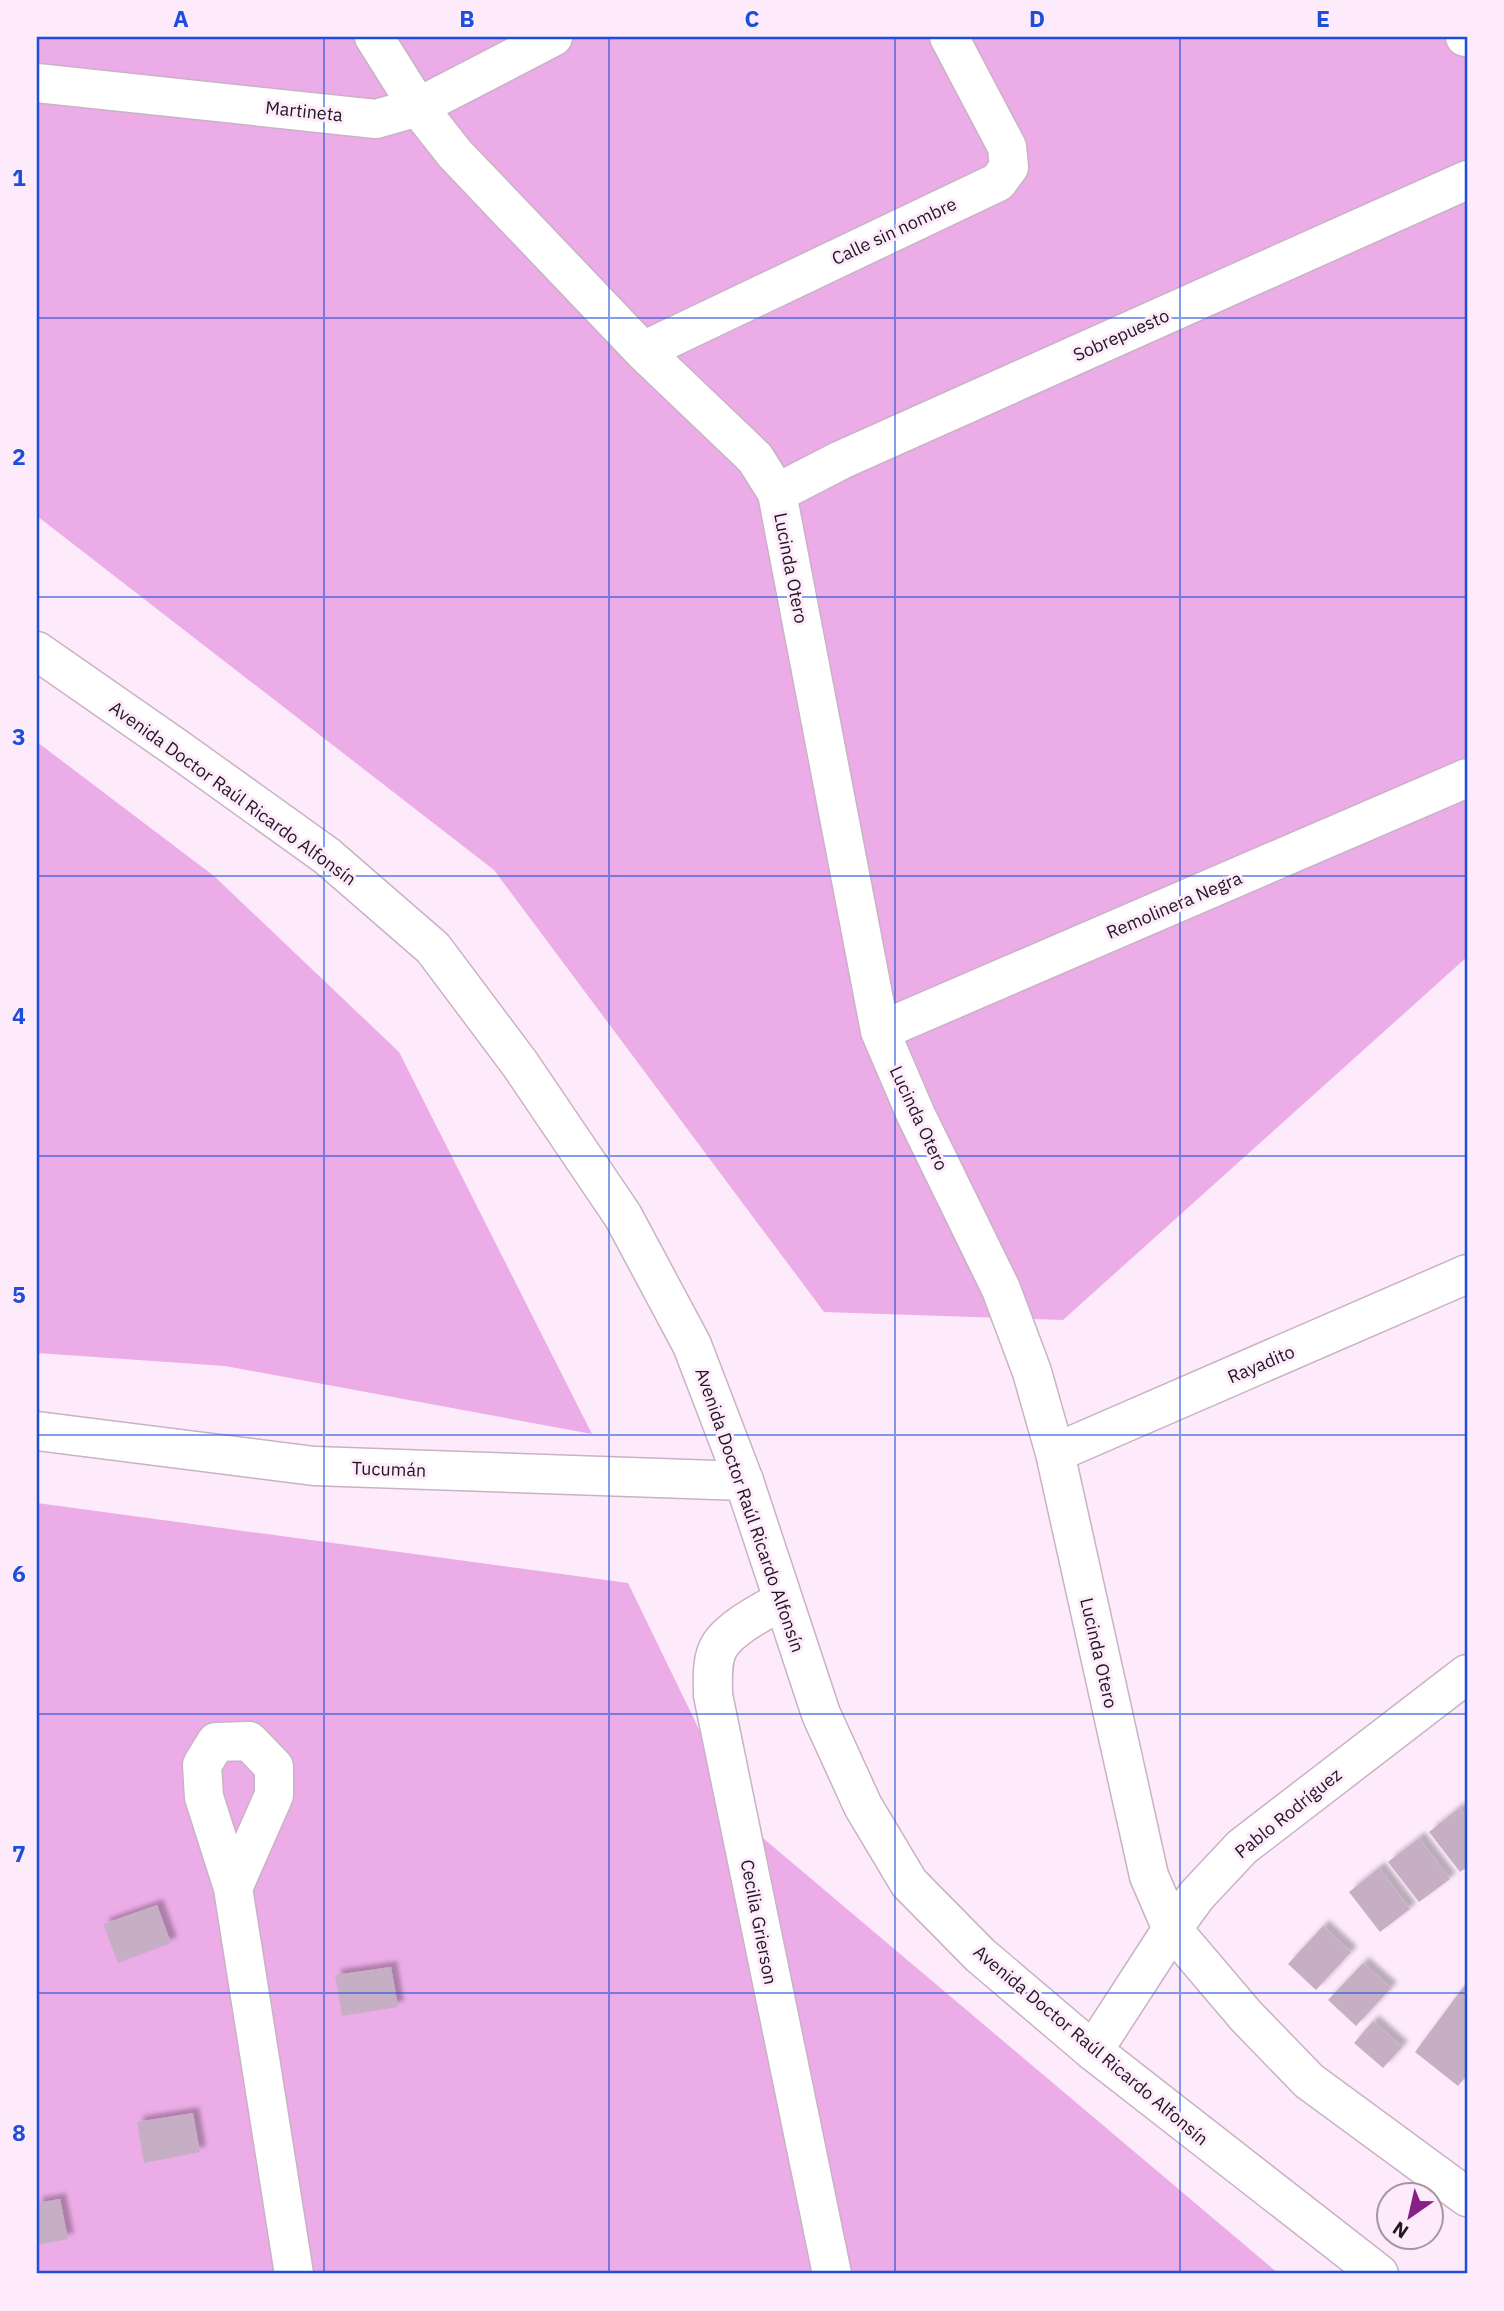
<svg xmlns="http://www.w3.org/2000/svg" width="1504" height="2311" font-family="'IBM Plex Sans',sans-serif">
	<defs>
		<filter id="shadow"><feDropShadow dx="6" dy="-6" stdDeviation="2" flood-color="#0004"/></filter>
	</defs>
	<rect width="100%" height="100%" fill="#fdeafb"/>
	<!-- green -->
	<path fill="#ecace7" d="M37 37H1467V957L1063 1320 824 1312 494 870 37 516Z
		M37 742 214 876 399 1052 592 1434 225 1366 37 1353Z
		M37 1503 628 1583 744 1822 1279 2274H37Z"/>
	<!-- building -->
	<path fill="#c6afc4" filter="url(#shadow)" d="M1459 1808 1467 1819V1867L1460 1872 1429 1832Z
		M1419 1838 1450 1879 1419 1902 1388 1862Z
		M1379 1868 1410 1909 1380 1932 1349 1892Z
		M157 1905 171 1943 118 1963 103 1924Z
		M1323 1926 1351 1952 1316 1990 1288 1964Z
		M1363 1963 1391 1988 1356 2026 1328 2000Z
		M391 1967 398 2007 342 2016 335 1975Z
		M1467 1982V2075L1458 2086 1415 2052Z
		M1373 2021 1402 2047 1383 2068 1354 2043Z
		M193 2113 200 2152 144 2163 137 2122Z
		M60 2199 68 2239 37 2245V2203Z"/>
	<g fill="none" stroke-linecap="round" stroke-linejoin="round">
		<!-- street casing -->
		<g stroke="#c9b2c6" stroke-width="41">
			<path id="street" d="M374 37 418 107 455 154 643 351 755 458 777 493 880 1031 916 1115 1001 1289 1032 1372 1055 1453 1149 1876 1172 1929 1246 2016 1309 2081 1467 2197
				M1465 37H1467
				M37 83 376 119 418 107 553 37
				M643 351 998 182 1009 167 1007 147 949 37
				M777 493 841 460 1467 180
				M880 1031 1467 778
				M37 1431 314 1466 744 1481
				M1055 1453 1467 1274
				M783 1600C764 1611 733 1626 720 1645 711 1659 713 1679 713 1695L832 2274
				M233 1888 274 1795V1767L249 1741 216 1742 202 1765 204 1797 233 1888 294 2274
				M1093 2051 1172 1929 1197 1895 1242 1847 1467 1674"/>
		</g>
		<!-- primary casing -->
		<g stroke="#c9b2c6" stroke-width="41">
			<path id="primary" d="M37 651 175 747 327 856 433 948 520 1064 623 1216 692 1345 744 1481 821 1714 863 1806 909 1883 980 1955 1093 2051 1379 2274"/>
		</g>
		<!-- street -->
		<use href="#street" stroke="#fff" stroke-width="38"/>
		<!-- primary -->
		<use href="#primary" stroke="#fff" stroke-width="38"/>
	</g>
	<!-- grid -->
	<path fill="none" stroke="#1d4ed8" stroke-width="2" stroke-opacity="0.55" d="M324 37V2274M609 37V2274M895 37V2274M1180 37V2274M37 318H1467M37 597H1467M37 876H1467M37 1156H1467M37 1435H1467M37 1714H1467M37 1993H1467"/>
	<g text-anchor="middle" dominant-baseline="central" stroke-width="6" stroke-linejoin="round" paint-order="stroke">
		<!-- street labels -->
		<g font-size="18" fill="#211820" stroke="#fdeafb">
			<text transform="translate(304 111) rotate(6)">Martineta</text>
			<text transform="translate(894 231) rotate(-25)">Calle sin nombre</text>
			<text transform="translate(1121 335) rotate(-24)">Sobrepuesto</text>
			<text transform="translate(791 568) rotate(79)">Lucinda Otero</text>
			<text transform="translate(233 793) rotate(36)">Avenida Doctor Raúl Ricardo Alfonsín</text>
			<text transform="translate(1174 905) rotate(-23)">Remolinera Negra</text>
			<text transform="translate(919 1118) rotate(65)">Lucinda Otero</text>
			<text transform="translate(1261 1364) rotate(-23)">Rayadito</text>
			<text transform="translate(389 1469) rotate(2)">Tucumán</text>
			<text transform="translate(750 1510) rotate(71)">Avenida Doctor Raúl Ricardo Alfonsín</text>
			<text transform="translate(1099 1653) rotate(77)">Lucinda Otero</text>
			<text transform="translate(1288 1813) rotate(-39)">Pablo Rodríguez</text>
			<text transform="translate(759 1922) rotate(79)">Cecilia Grierson</text>
			<text transform="translate(1091 2045) rotate(40)">Avenida Doctor Raúl Ricardo Alfonsín</text>
		</g>
	</g>
	<!-- border -->
	<rect width="1504" height="2311" fill="none" stroke="#fdeafb" stroke-width="77"/>
	<!-- north arrow -->
	<g transform="translate(1410 2216) rotate(214)"><circle r="33" fill="#fdeafb" stroke="#a596a3" stroke-width="2"/>
	<path d="M0-5L12 26L0 18L-12 26Z" fill="#881f85"/>
	<text y="-10" font-size="19" font-weight="bold" text-anchor="middle" fill="#211820">N</text>
	</g>
	<rect x="38" y="38" width="1428" height="2234" fill="none" stroke="#1d4ed8" stroke-width="2.5"/>
	<g font-size="23" text-anchor="middle" font-weight="bold" fill="#1d4ed8">
		<text x="181" y="27">A</text>
		<text x="467" y="27">B</text>
		<text x="752" y="27">C</text>
		<text x="1037" y="27">D</text>
		<text x="1323" y="27">E</text>
		<text x="19" y="186">1</text>
		<text x="19" y="465">2</text>
		<text x="19" y="745">3</text>
		<text x="19" y="1024">4</text>
		<text x="19" y="1303">5</text>
		<text x="19" y="1582">6</text>
		<text x="19" y="1862">7</text>
		<text x="19" y="2141">8</text>
	</g>
</svg>
